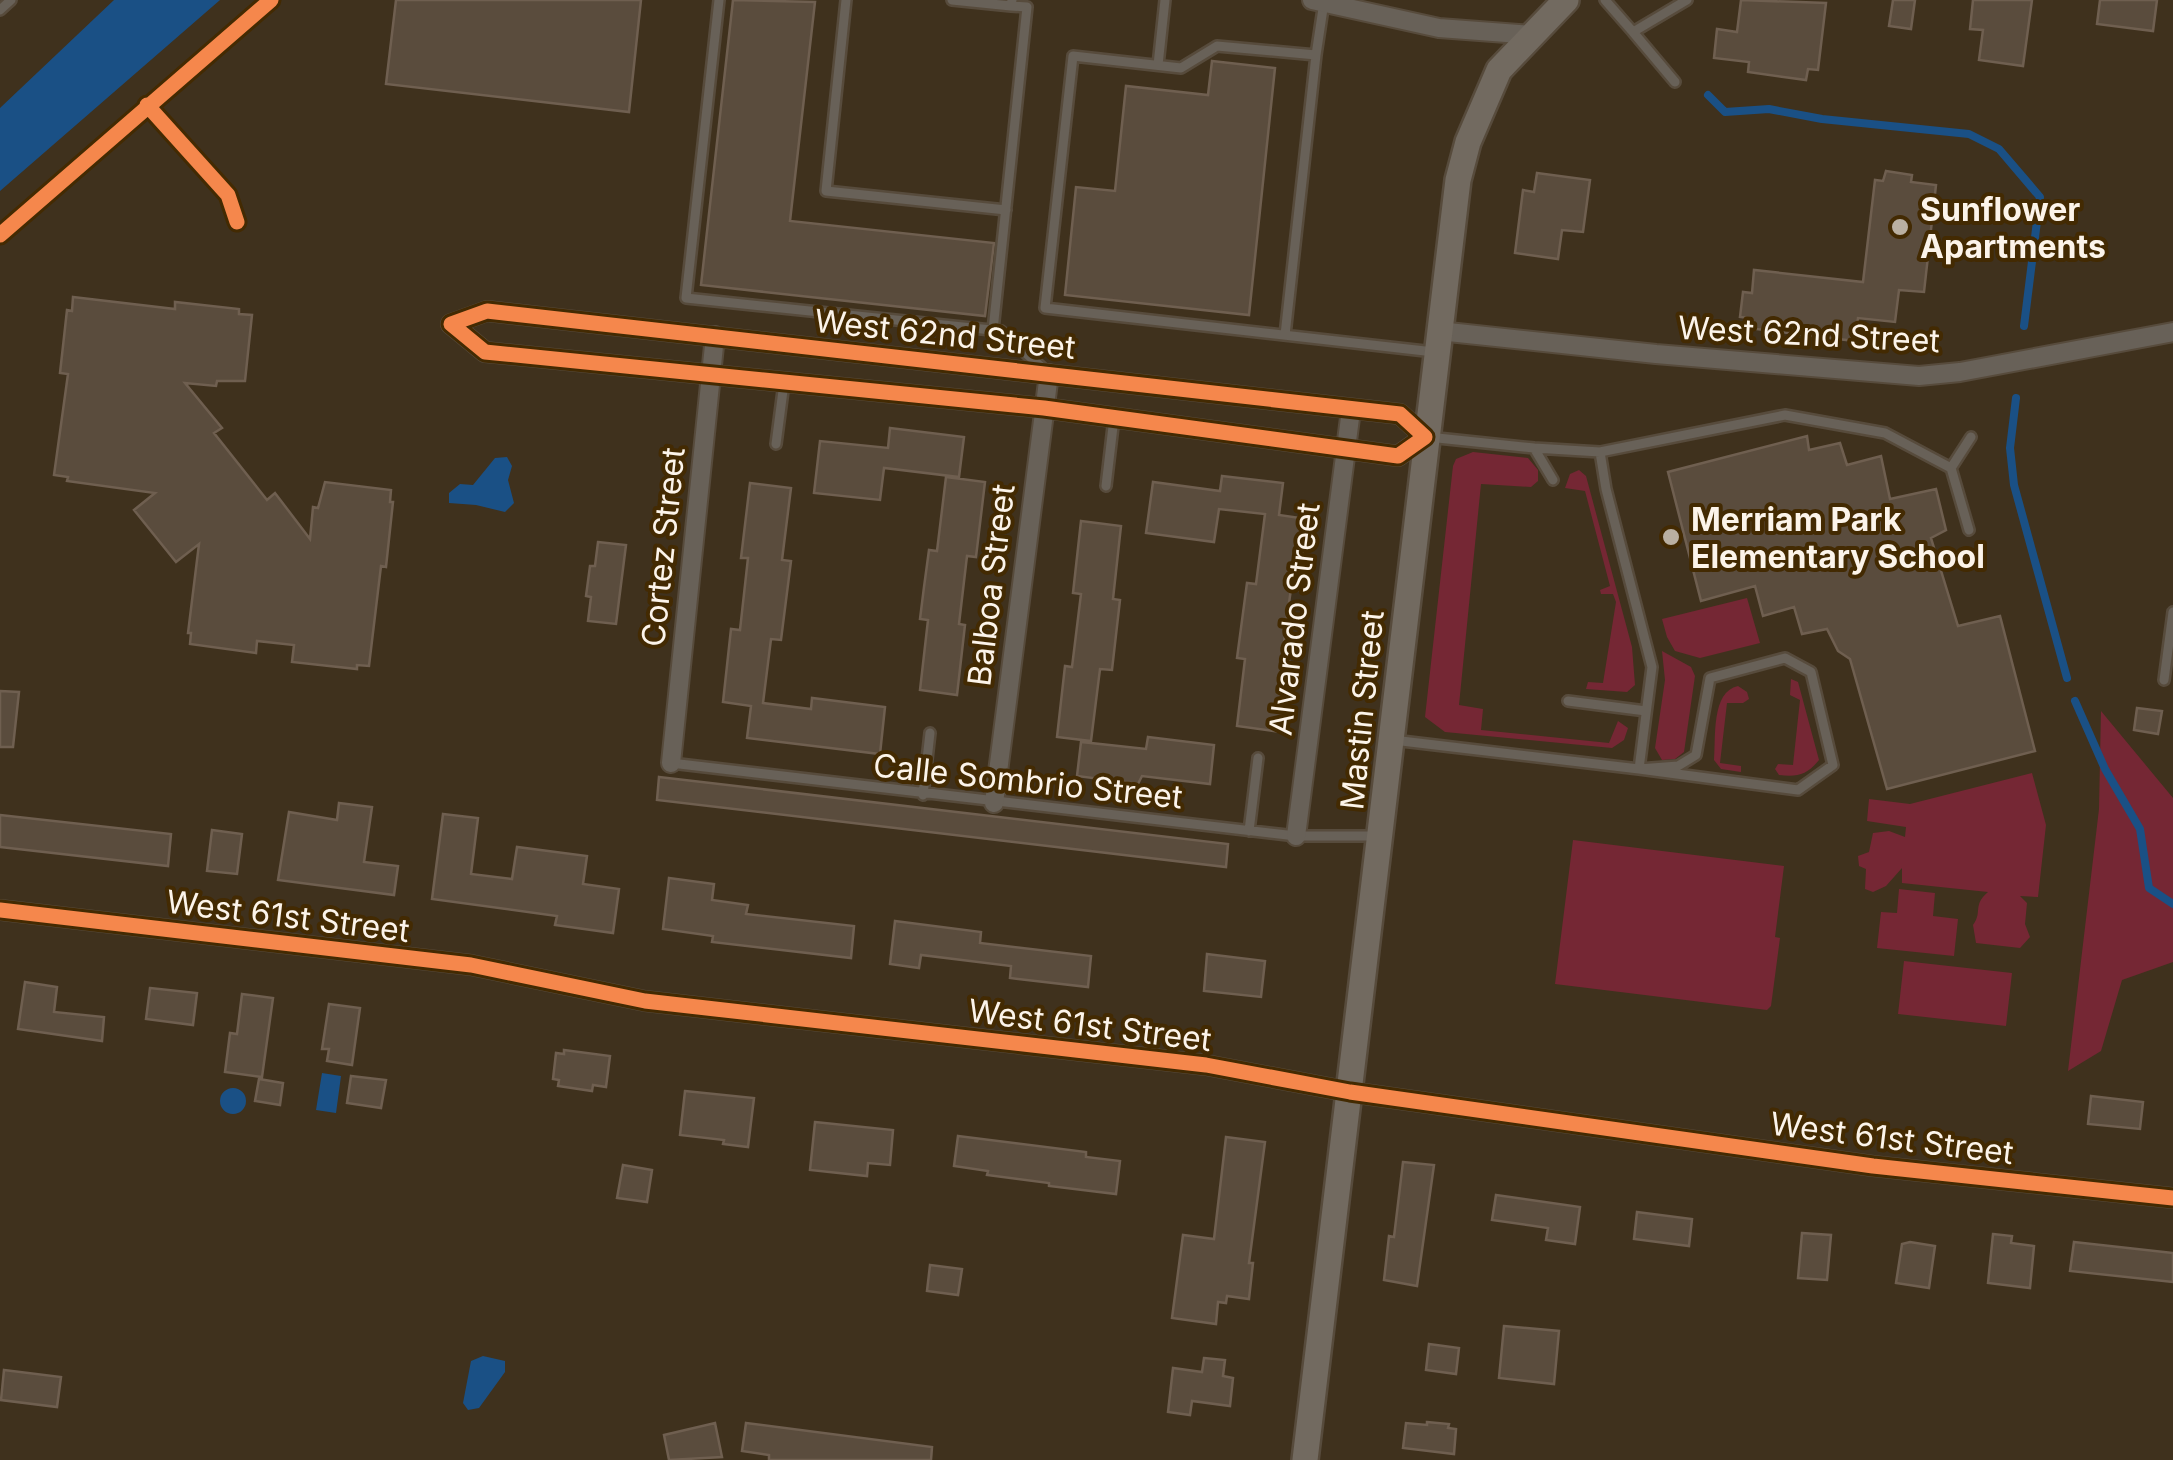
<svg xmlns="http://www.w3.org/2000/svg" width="2173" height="1460" font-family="Inter,sans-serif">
	<rect width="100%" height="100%" fill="#3f311d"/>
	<!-- green -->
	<path fill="#752734" d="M1473 452 1528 458 1538 470V481L1531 487 1481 484 1459 705 1483 709 1481 730 1609 743 1618 721 1628 728 1624 740 1612 748 1445 732 1425 717 1453 466 1456 459Z
		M1579 470 1586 476 1632 647 1635 685 1627 692 1586 689 1588 682 1603 683 1616 602 1613 594H1601L1600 590 1610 586 1585 491 1565 488 1570 474Z
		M1747 598 1760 643 1700 658 1675 651 1667 637 1662 619Z
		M1662 651 1691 667 1695 676 1684 752 1675 759 1662 760 1655 748 1665 680Z
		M1791 679 1798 682 1819 760C1807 775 1798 777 1779 775L1775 769 1778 764 1793 765 1800 700 1790 695Z
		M1738 686 1747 692 1749 699 1743 703H1727L1720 763 1741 766V772L1721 769 1714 760C1716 737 1711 692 1738 686Z
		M2101 711 2173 798V962L2122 980 2101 1051 2068 1071 2099 809Z
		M2032 773 2046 825 2038 897 2020 896 2027 903 2025 924 2030 937 2020 948 1976 943 1973 925C1983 911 1972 906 1988 892L1902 883V868L1886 886 1873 892 1865 889 1866 869 1859 866 1858 856 1869 852 1873 833 1889 831 1905 837 1906 827 1867 821 1869 799 1910 804Z
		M1573 840 1784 866 1775 937 1780 938 1771 1006 1767 1010 1555 984Z
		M1899 889 1935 893 1933 916 1958 919 1954 956 1877 948 1881 912 1897 913Z
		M1904 961 2012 973 2006 1026 1898 1014Z"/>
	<!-- water -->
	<path fill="#1a5085" d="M114 0H220L0 191V108Z
		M507 457 512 466 508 480 514 503 505 512 476 505 449 503V493L460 484 473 485 495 458Z
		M322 1073 341 1076 336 1113 316 1110Z
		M220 1101a13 13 0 1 1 26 0a13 13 0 1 1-26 0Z
		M483 1356 505 1361V1372L479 1408 468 1410 463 1403 471 1361Z"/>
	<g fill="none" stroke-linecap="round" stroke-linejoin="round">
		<!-- stream -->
		<path stroke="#1a5085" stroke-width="8" d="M1708 95 1725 112 1769 109 1822 119 1969 134 1999 149 2040 197 2024 326
			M2016 398 2010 448 2014 485 2067 678
			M2075 701 2105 769 2140 829 2149 888 2173 904"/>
	</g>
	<!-- building -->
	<path fill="#5a4c3d" stroke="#6f5f50" stroke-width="2.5" d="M396 0H641L629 112 386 84Z
		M733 0 815 2 790 221 994 243 985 316 701 285Z
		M1741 0 1826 3 1818 70 1808 69 1806 80 1748 72 1749 62 1714 58 1717 29 1737 32Z
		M1893 0H1915L1911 29 1889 26Z
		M1973 0H2032L2023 66 1979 60 1983 30 1970 29Z
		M2100 0H2157L2153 31 2097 24Z
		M1212 61 1275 68 1249 315 1065 295 1076 187 1115 191 1126 86 1208 95Z
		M1886 171 1912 175 1911 182 1936 185 1924 292 1899 290 1895 322 1858 318 1855 341 1748 328 1749 318 1740 317 1743 292 1752 293 1754 270 1863 282 1875 180 1883 181Z
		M1537 173 1590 180 1583 232 1562 230 1558 259 1515 253 1523 190 1534 192Z
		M73 297 175 309V302L239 309V314L252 315 245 381H217L216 386 185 383 222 428 214 433 267 500 275 493 310 539 313 507 318 508 325 482 391 490 390 502H393L386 567 381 566 369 666 357 665V669L292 662 294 645 257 641 256 653 190 644 191 633H188L199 544 176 562 134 510 155 493 67 481 68 477 54 475 68 374 60 373 67 310 72 311Z
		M890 428 964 437 959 477 884 468 880 500 814 493 820 441 888 448Z
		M1807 436 1809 450 1840 443 1847 465 1881 456 1890 499 1936 489 1946 530 1931 538 1958 626 2000 616 2035 751 1887 789 1850 659 1838 651 1827 629 1802 634 1794 607 1763 616 1755 586 1701 601 1668 472Z
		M1222 476 1283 483 1279 515 1307 519 1298 590 1291 589 1286 624 1282 660 1289 661 1281 732 1237 726 1245 659 1237 658 1247 583 1256 584 1265 514 1219 509 1214 542 1146 533 1153 482 1220 491Z
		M946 477 985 482 976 557 967 556 959 624 965 625 957 695 920 690 928 620 920 619 924 587 929 550 937 551Z
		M750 483 791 488 782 560 791 561 781 640 771 639 763 703 811 709 812 698 885 707 880 754 747 738 751 706 723 702 731 629 740 630 748 558H741Z
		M1081 521 1121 526 1113 599 1120 600 1112 670 1100 669 1091 741 1057 737 1065 666 1072 667 1081 594 1073 593Z
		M598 542 626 545 616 624 588 621 591 597 586 596 590 566H595Z
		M0 691 19 692 13 747H0Z
		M2137 708 2162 711 2158 734 2134 730Z
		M1148 737 1214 745 1210 784 1142 776 1138 784 1077 776 1081 742 1146 749Z
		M659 777 1228 844 1226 867 657 800Z
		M339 803 372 807 364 862 398 866 394 895 278 880 289 812 337 820Z
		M443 814 478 818 471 874 512 879 517 847 587 856 583 884 619 889 613 933 555 925 557 916 432 899Z
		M0 815 171 834 168 866 0 847Z
		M212 830 242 834 237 874 207 871Z
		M669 878 714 884 712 900 748 905 746 914 854 926 851 958 712 942 713 936 663 929Z
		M895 921 981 932 980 943 1091 956 1088 987 1010 978 1011 966 921 955 919 968 890 964Z
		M1207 954 1265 961 1261 997 1204 991Z
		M25 982 57 987 54 1012 104 1017 102 1041 18 1029Z
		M150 988 197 993 193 1025 146 1019Z
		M242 994 273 998 262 1077 225 1072 230 1033 237 1034Z
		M329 1004 360 1008 352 1065 327 1061 329 1049H322Z
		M564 1050 610 1056 606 1087 593 1085 592 1091 558 1086 559 1080 553 1079 556 1053 564 1054Z
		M351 1076 386 1080 381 1108 347 1103Z
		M259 1079 283 1083 280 1105 255 1101Z
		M685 1091 754 1098 748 1147 723 1144 724 1140 680 1135Z
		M2091 1096 2143 1102 2140 1129 2088 1124Z
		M815 1122 893 1130 890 1165 868 1163 867 1176 810 1170Z
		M958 1136 1086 1152V1157L1120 1161 1116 1194 1049 1186V1183L987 1175 988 1171 954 1166Z
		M1226 1137 1265 1142 1249 1263H1253L1249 1299 1227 1296 1226 1303 1218 1302 1216 1324 1172 1318 1183 1235 1214 1239Z
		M1403 1162 1434 1165 1417 1286 1384 1280 1389 1236 1394 1237Z
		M623 1165 652 1170 647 1202 617 1198Z
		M1496 1195 1580 1207 1575 1244 1546 1240 1548 1228 1492 1220Z
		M1637 1212 1692 1219 1689 1246 1634 1239Z
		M1802 1233 1831 1235 1827 1280 1798 1278Z
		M1993 1234 2012 1236 2011 1243 2034 1246 2030 1288 1988 1283Z
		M1910 1242 1935 1246 1929 1288 1896 1283 1902 1244Z
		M2074 1242 2173 1253V1282L2070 1271Z
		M930 1265 962 1269 958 1295 927 1291Z
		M1504 1326 1559 1331 1554 1384 1499 1378Z
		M1429 1344 1459 1348 1456 1374 1426 1370Z
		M1204 1358 1225 1360 1223 1376 1233 1378 1230 1406 1192 1401 1190 1415 1168 1412 1173 1368 1202 1372Z
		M4 1370 61 1377 57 1407 1 1400Z
		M1427 1422 1449 1424 1448 1428 1456 1429 1454 1454 1403 1448 1406 1423 1427 1425Z
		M715 1423 722 1457 669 1460 664 1435Z
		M746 1423 932 1447 931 1460H769V1455L742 1451Z"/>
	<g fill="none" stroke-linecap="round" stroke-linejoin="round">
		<!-- lane casing -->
		<g stroke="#574b3c" stroke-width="14">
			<path id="lane" d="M719 0 686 298 1001 331 1047 372
				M846 0 826 191 1006 210
				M952 0 1011 6 1012 0
				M1605 0 1633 32 1687 0
				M1324 2 1316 55 1217 46 1181 68 1073 56 1045 308 1434 352
				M0 10 11 0
				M1633 32 1675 82
				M1158 65 1165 0
				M993 330 1027 7 1011 6
				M1285 335 1316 55
				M1428 437 1534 448 1553 480
				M776 444 784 383
				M1534 448 1600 452 1785 415 1885 433 1951 468 1969 530
				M1951 468 1971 437
				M1106 486 1114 418
				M1785 658 1811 672 1833 765 1798 790 1639 769 1678 766 1696 755 1710 678Z
				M2164 680 2173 612
				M1568 701 1646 711
				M1393 740 1639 769 1652 667 1606 489 1600 452
				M671 763 1296 836H1378
				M923 795 930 733
				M1249 831 1258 758"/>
		</g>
		<!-- street casing -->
		<g stroke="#574b3c" stroke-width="22">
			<path id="street" d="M1312 0 1439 28 1533 35
				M487 311 1400 414 1425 437 1398 456 1044 408 485 352 451 324Z
				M1439 331 1656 354 1919 376 1960 372 2173 332
				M671 763 715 336
				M994 803 1049 374
				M1296 836 1351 410
				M0 910 471 965 645 1001 1206 1065 1350 1092 1873 1166 2173 1198"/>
		</g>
		<!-- secondary casing -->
		<g stroke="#574b3c" stroke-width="30">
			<path id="secondary" d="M1305 1460 1458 180 1468 142 1499 70 1566 0"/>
		</g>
		<!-- lane -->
		<use href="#lane" stroke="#686158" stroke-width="9"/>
		<!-- street -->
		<use href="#street" stroke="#686158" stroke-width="18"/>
		<!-- secondary -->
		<use href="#secondary" stroke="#726a60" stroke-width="25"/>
		<!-- cycleway casing -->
		<g stroke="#432a02" stroke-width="21">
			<path id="cycleway" d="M147 105 228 195 237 222
				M0 235 271 0
				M487 311 1400 414 1425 437 1398 456 1044 408 485 352 451 324Z
				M0 910 471 965 645 1001 1206 1065 1350 1092 1873 1166 2173 1198"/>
		</g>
		<!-- cycleway -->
		<use href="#cycleway" stroke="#f5874c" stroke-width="15"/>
	</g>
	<!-- markers -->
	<g fill="#bab0a2" stroke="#432a02" stroke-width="4">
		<circle cx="1900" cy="227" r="10"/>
		<circle cx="1671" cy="537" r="10"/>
	</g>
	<g text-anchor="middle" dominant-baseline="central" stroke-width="8" stroke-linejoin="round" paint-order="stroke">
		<!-- poi labels -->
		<g font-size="32" font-weight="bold" fill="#fcf4ea" stroke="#432a02" text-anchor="start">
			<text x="1920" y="209">Sunflower<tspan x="1920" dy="37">Apartments</tspan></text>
			<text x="1691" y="519">Merriam Park<tspan x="1691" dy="37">Elementary School</tspan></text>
		</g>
		<!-- street labels -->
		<g font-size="32" fill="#fcf4ea" stroke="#432a02">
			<text transform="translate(945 334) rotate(6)">West 62nd Street</text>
			<text transform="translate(1809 334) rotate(3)">West 62nd Street</text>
			<text transform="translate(663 547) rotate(-84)">Cortez Street</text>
			<text transform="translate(991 585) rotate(-83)">Balboa Street</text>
			<text transform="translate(1294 619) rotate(-83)">Alvarado Street</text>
			<text transform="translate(1362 710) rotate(-84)">Mastin Street</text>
			<text transform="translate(1028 781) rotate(6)">Calle Sombrio Street</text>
			<text transform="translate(288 916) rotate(7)">West 61st Street</text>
			<text transform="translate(1090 1025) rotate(7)">West 61st Street</text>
			<text transform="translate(1892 1138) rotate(7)">West 61st Street</text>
		</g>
	</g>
</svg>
